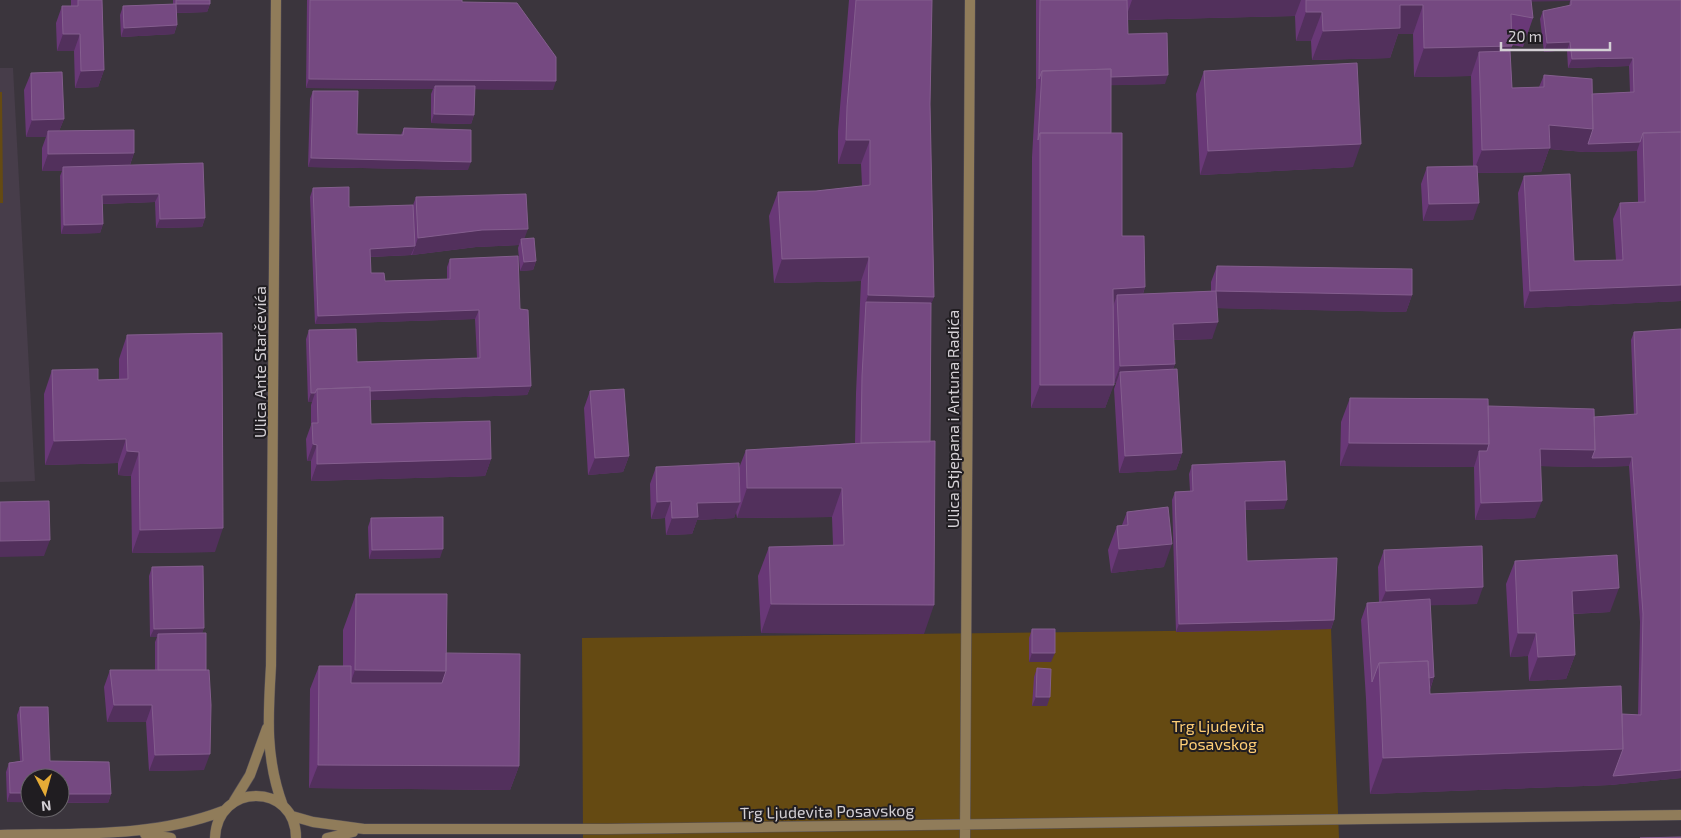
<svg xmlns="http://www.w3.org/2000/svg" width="1681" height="838" font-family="'Exo 2',sans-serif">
	<rect width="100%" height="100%" fill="#3b353d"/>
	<!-- built -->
	<path fill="#473d4a" d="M0 68H13L35 481 0 482Z"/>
	<!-- green -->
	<path fill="#654a12" d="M0 92H2L3 203H0Z
		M1331 629 1339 838H583L582 638Z"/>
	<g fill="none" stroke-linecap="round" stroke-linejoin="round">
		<!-- minor casing -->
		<g stroke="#575158" stroke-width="11">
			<path id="minor" d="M276 0 271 666C268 716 265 758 283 806
				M234 801 250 775 267 728
				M292 816 313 822 364 829H607L1681 815
				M145 834 171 838
				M0 835C74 833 153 838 223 811
				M215 838C217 782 296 782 296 838
				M327 838 353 832
				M965 838 970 0"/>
		</g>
		<!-- minor -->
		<use href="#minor" stroke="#907c5a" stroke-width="10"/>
	</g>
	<!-- wall -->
	<path fill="#693877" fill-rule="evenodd" d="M71 0H102L104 70 98 87 75 88 74 51H57L56 23 62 6H71Z
		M173 0H210V4L207 12 177 13V25L174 34 121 37 120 15 123 6 173 4Z
		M307 0H462V2L553 90 475 89 474 115 471 124 431 123V94L433 89 306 88Z
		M849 0H932L930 104 934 297 931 303 924 634 761 633 758 576 769 547 833 545 832 517 737 518 736 512 734 518 697 520 692 534 666 535 665 518 651 519 650 484 656 467 739 468 746 450 855 443 856 393 861 281 774 283 769 216 778 192 816 191 862 186 861 164H838V131Z
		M1036 0H1681V301L1524 308 1518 193 1524 176 1574 261 1616 260 1613 219 1620 203 1638 202 1637 151 1585 152 1549 149 1541 172 1478 173 1473 220 1423 221 1421 184 1427 167 1473 166 1471 76 1414 77 1413 34H1398L1390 58 1312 60 1311 41H1296L1295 16 1128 20V34L1165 84 1111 85V133L1122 236 1145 287 1143 294 1211 291V282L1217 266 1412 295 1406 312 1217 308 1212 339 1174 340 1175 364 1173 369 1182 453 1176 470 1119 473 1114 389 1116 383H1114L1105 408H1031L1032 157 1036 87ZM1531 1H1570L1569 6 1543 11 1540 19 1544 52 1567 50 1568 68 1629 66 1630 92 1592 94 1544 75 1539 87 1512 88 1510 51 1512 45 1523 47 1533 18Z
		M1204 71 1353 167 1200 175 1196 94Z
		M31 73 64 119 59 131 134 153 130 165 205 218 202 227 156 228 155 202 103 204V224L100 233 61 234 60 176 62 171H42V148L46 137H26L24 90Z
		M313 91 357 134 401 135 404 128 468 170 308 167 310 99Z
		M313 188 349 207 413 205 416 197 524 239 536 261 533 270 520 271 518 248 519 245 476 247 412 255 370 257 371 273 385 281 447 279V267L450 259 520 309 531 386 527 395 370 400 371 424 491 459 485 476 311 481V461H307L306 439 311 425V405L312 402H308L306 339 309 330 357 362 477 358 475 319 315 324 310 197Z
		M1634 332 1681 778 1610 785 1370 794 1366 699 1361 620 1367 603 1379 602 1378 567 1384 550 1477 604 1430 605 1434 677 1430 690V694L1622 714 1638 715 1640 622 1629 466 1589 467 1540 466 1535 518 1475 520 1474 467 1340 466 1341 422 1350 398 1488 406 1594 417 1634 415 1631 340Z
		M127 335 215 552 132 553 131 476 118 475V463L45 465 44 394 52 370 98 380 119 379V359Z
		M590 391 629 456 623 472 588 475 584 408Z
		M1192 465 1284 509 1245 510 1247 561 1334 620 1331 629 1176 632 1172 500 1175 492 1190 491 1189 474Z
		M1127 512 1164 567 1111 573 1108 550 1117 526 1122 525Z
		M371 518 440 558 369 559 368 527Z
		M1515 561 1610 612 1573 614 1575 655 1566 679 1529 681 1528 656 1510 657 1506 584Z
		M152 567 204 628 202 633 204 770 149 771 146 722H107L104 687 110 670H155V642L157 637H150L149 576Z
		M356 594 446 653 519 766 510 790 309 788 310 689 319 666H343V630Z
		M1032 629 1051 662H1029V638Z
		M1037 668 1047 706H1032L1034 677Z
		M20 707 50 761 111 794 108 803 7 802 6 772 9 763 20 761 17 715Z"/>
	<!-- shaded-wall -->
	<path fill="#52305c" d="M1132 0H1301L1295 16 1125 20Z
		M1495 0H1571L1570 1 1514 2Z
		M176 4H210L207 12 173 13Z
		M1400 5H1423L1413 34H1398L1390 58 1312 60 1323 31Z
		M1306 12H1322L1311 41H1296Z
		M177 25 174 34 121 37 124 28Z
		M63 34H80L74 51H57Z
		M1570 42 1567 50 1544 52 1547 43Z
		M1512 46 1501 75 1479 52 1471 76 1414 77 1424 48Z
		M1633 58 1629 66 1568 68 1572 59Z
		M104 70 98 87 75 88 81 71Z
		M1168 75 1165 84 1041 87V79Z
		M309 79 556 81 553 90 434 89 435 86 433 89 306 88Z
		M434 114 474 115 471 124 431 123Z
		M64 119 57 136 48 131 46 137H26L32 120Z
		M1549 125 1593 129 1640 142 1637 151 1585 152 1549 149 1541 172 1473 173 1482 150Z
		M846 140H870L861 164H838Z
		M1361 144 1353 167 1200 175 1208 151Z
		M134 153 128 170 63 167 62 171H42L48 154Z
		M311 158 471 162 468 170 308 167Z
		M159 194 155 202 99 204 102 195Z
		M1479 203 1473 220 1423 221 1429 204Z
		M205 218 202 227 156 228 160 219Z
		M103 224 100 233 61 234 64 225Z
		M528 229 522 245 521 239 519 245 476 247 412 255 418 238 482 230Z
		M415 246 411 255 367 257 370 249Z
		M869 257 861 281 774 283 782 259Z
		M536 261 533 270 520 271 524 262Z
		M1681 285V301L1524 308 1530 291Z
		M1145 287 1137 311 1117 295 1111 312 1113 289Z
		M1216 291 1412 295 1406 312 1210 308Z
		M868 295 934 297 925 320 866 302Z
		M479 310 475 319 315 324 318 316Z
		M1218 322 1212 339 1167 340 1173 324Z
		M1175 364 1168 381 1120 372 1116 383H1114L1120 366Z
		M1040 385H1114L1105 408H1031Z
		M531 386 527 395 317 402V393Z
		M311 393H315L312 402H308Z
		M126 439 118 463 45 465 54 441Z
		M1349 443 1489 444 1480 467 1479 451 1474 467 1340 466Z
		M313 444 317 445 311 461H307Z
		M1540 449 1595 450 1632 457 1629 466 1589 467 1534 466Z
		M127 451 139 452 131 476 118 475Z
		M1182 453 1176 470 1119 473 1125 456Z
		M629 456 623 472 588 475 595 458Z
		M491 459 485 476 311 481 317 464Z
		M747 488H842L832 517 737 518Z
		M1287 500 1284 509 1242 510 1245 501Z
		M671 501 665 518 651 519 657 502Z
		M1542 501 1535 518 1475 520 1481 503Z
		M740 502 734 518 697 520 692 534 666 535 672 518 697 503Z
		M223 528 215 552 132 553 140 530Z
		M50 540 44 556 0 557V541Z
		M1172 544 1164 567 1111 573 1119 549Z
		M443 549 440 558 369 559 372 550Z
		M1483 587 1477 604 1379 607 1386 591Z
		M1619 588 1610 612 1563 614 1572 591Z
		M771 604 934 605 924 634 761 633Z
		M1334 620 1331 629 1176 632 1179 624Z
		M204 628 201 636 158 634 157 637H150L154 629Z
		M1518 633H1536L1528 656 1510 657Z
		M1032 653H1055L1051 662H1029Z
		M1575 655 1566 679 1529 681 1538 657Z
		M355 670 446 671 433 707H342Z
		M1434 677 1428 694 1380 682Z
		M1036 697H1050L1047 706H1032Z
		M114 705H152L146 722H107Z
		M1623 749 1681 770V778L1610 785 1370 794 1383 758Z
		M210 754 204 770 149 771 155 755Z
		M318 765 519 766 510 790 309 788Z
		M10 793H30V802H7Z
		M60 794H111L108 803 60 802Z"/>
	<!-- building -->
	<path fill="#754981" stroke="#845e8e" d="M78 0H102L104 70 81 71 80 34H63L62 6H78Z
		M176 0H210V4H176Z
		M310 0H462V2L517 3 556 57V81L309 79Z
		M856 0H932L930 104 934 297 868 295 869 257 782 259 778 192 816 191 870 185V140H846L847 107Z
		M1040 0H1127L1128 34 1167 33 1168 75 1111 77V69L1042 71 1039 79Z
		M1306 0H1531L1533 18 1511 14 1512 46 1424 48 1423 5H1400V28L1323 31 1322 12H1306Z
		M1571 0H1681V132L1643 133 1640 142 1588 144 1593 129 1592 94 1634 92 1633 58 1572 59 1570 42 1547 43 1543 11 1571 5Z
		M176 4 177 25 124 28 123 6Z
		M1510 51 1512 88 1544 87V75L1592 79 1593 129 1549 125 1550 148 1482 150 1479 52Z
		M1357 63 1361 144 1208 151 1204 71Z
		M1111 69V133H1040L1038 140 1042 71Z
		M62 72 64 119 32 120 31 73Z
		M435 86H475L474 115 434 114Z
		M313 91H358L357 134 403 135 404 128 471 130V162L311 158Z
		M134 130V153L48 154V131Z
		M1681 132V285L1530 291 1524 176 1570 174 1574 261 1623 260 1620 203 1645 202 1643 133Z
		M1040 133H1122V236H1144L1145 287 1113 289 1114 385H1040Z
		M203 163 205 218 160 219 159 194 102 195 103 224 64 225 63 167Z
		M1477 166 1479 203 1429 204 1427 167Z
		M349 187V207L413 205 415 246 370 249 371 273H384L385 281 450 279V259L518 256 520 309 528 310 531 386 370 391V387L317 389 315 393H311L309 330 356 329 357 362 480 358 479 310 318 316 313 188Z
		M526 194 528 229 482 230 418 238 416 197Z
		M534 238 536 261 524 262 521 239Z
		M1217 266 1412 269V295L1216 291Z
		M1216 291 1218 322 1173 324 1175 364 1120 366 1117 295Z
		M866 302 931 303 930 442 861 443 862 376Z
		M1681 329V770L1613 776 1623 749 1622 714 1641 715 1643 614 1632 457 1592 458 1595 450 1594 417 1637 414 1634 332Z
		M222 333 223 528 140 530 139 452 127 451 126 439 54 441 52 370 98 369V380L128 379 127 335Z
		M1177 369 1182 453 1125 456 1120 372Z
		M370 387 371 424 490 421 491 459 317 464V445L313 444 312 423H318L317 389Z
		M624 389 629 456 595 458 590 391Z
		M1350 398 1488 399 1489 444 1349 443Z
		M1488 406 1594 409 1595 450 1540 449 1542 501 1481 503 1479 451H1487L1489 444Z
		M935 441 934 605 771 604 769 547 844 545 842 488H747L746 450 865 443Z
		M1285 461 1287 500 1245 501 1247 561 1337 558 1334 620 1179 624 1175 492 1193 491 1192 465Z
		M739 463 740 502 697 503 698 517 672 518 671 501 657 502 656 467Z
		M49 501 50 540 0 541V502Z
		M1168 507 1172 544 1119 549 1117 526 1128 525 1127 512Z
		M443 517V549L372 550 371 518Z
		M1482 546 1483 587 1386 591 1384 550Z
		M1617 555 1619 588 1572 591 1575 655 1538 657 1536 633H1518L1515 561Z
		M203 566 204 628 154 629 152 567Z
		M356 594H447L446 671 355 670Z
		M1430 599 1434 677 1429 678 1428 661 1379 663 1372 682 1367 603Z
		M1032 629H1055V653H1032Z
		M206 633V670H158V634Z
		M446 653 520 654 519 766 318 765 319 666H351V683H442L446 671Z
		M1428 661 1430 694 1621 686 1623 749 1383 758 1379 663Z
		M1037 668 1051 669 1050 697H1036Z
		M110 670H209L211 705 210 754 155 755 152 705H114Z
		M20 707H48L50 761 109 762 111 794H60V778H30V793H10L9 763 23 761Z
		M1681 837V838H1640Z"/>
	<g text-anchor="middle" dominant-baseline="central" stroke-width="4" stroke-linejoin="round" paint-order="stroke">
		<!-- street labels -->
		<g font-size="16" fill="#d4d0d5" stroke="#201d21">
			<text transform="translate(259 362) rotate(-90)">Ulica Ante Starčevića</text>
			<text transform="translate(952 419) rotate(-90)">Ulica Stjepana i Antuna Radića</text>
			<text transform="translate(827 811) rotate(-1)">Trg Ljudevita Posavskog</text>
		</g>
		<!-- park labels -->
		<g font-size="16" fill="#ffce75" stroke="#201d21">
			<text x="1218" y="725">Trg Ljudevita<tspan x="1218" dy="18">Posavskog</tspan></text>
		</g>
	</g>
	<!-- north arrow -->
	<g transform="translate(45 793) rotate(174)"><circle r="24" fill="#201d21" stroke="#686569"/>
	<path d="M0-4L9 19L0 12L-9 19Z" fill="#e6ac36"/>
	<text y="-8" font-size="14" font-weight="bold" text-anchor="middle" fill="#d4d0d5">N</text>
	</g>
	<!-- scale -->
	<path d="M1501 42v8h109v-8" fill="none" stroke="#d4d0d5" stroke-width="2.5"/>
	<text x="1508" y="42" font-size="15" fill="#d4d0d5" stroke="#201d21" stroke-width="4" paint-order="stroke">20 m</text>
</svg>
